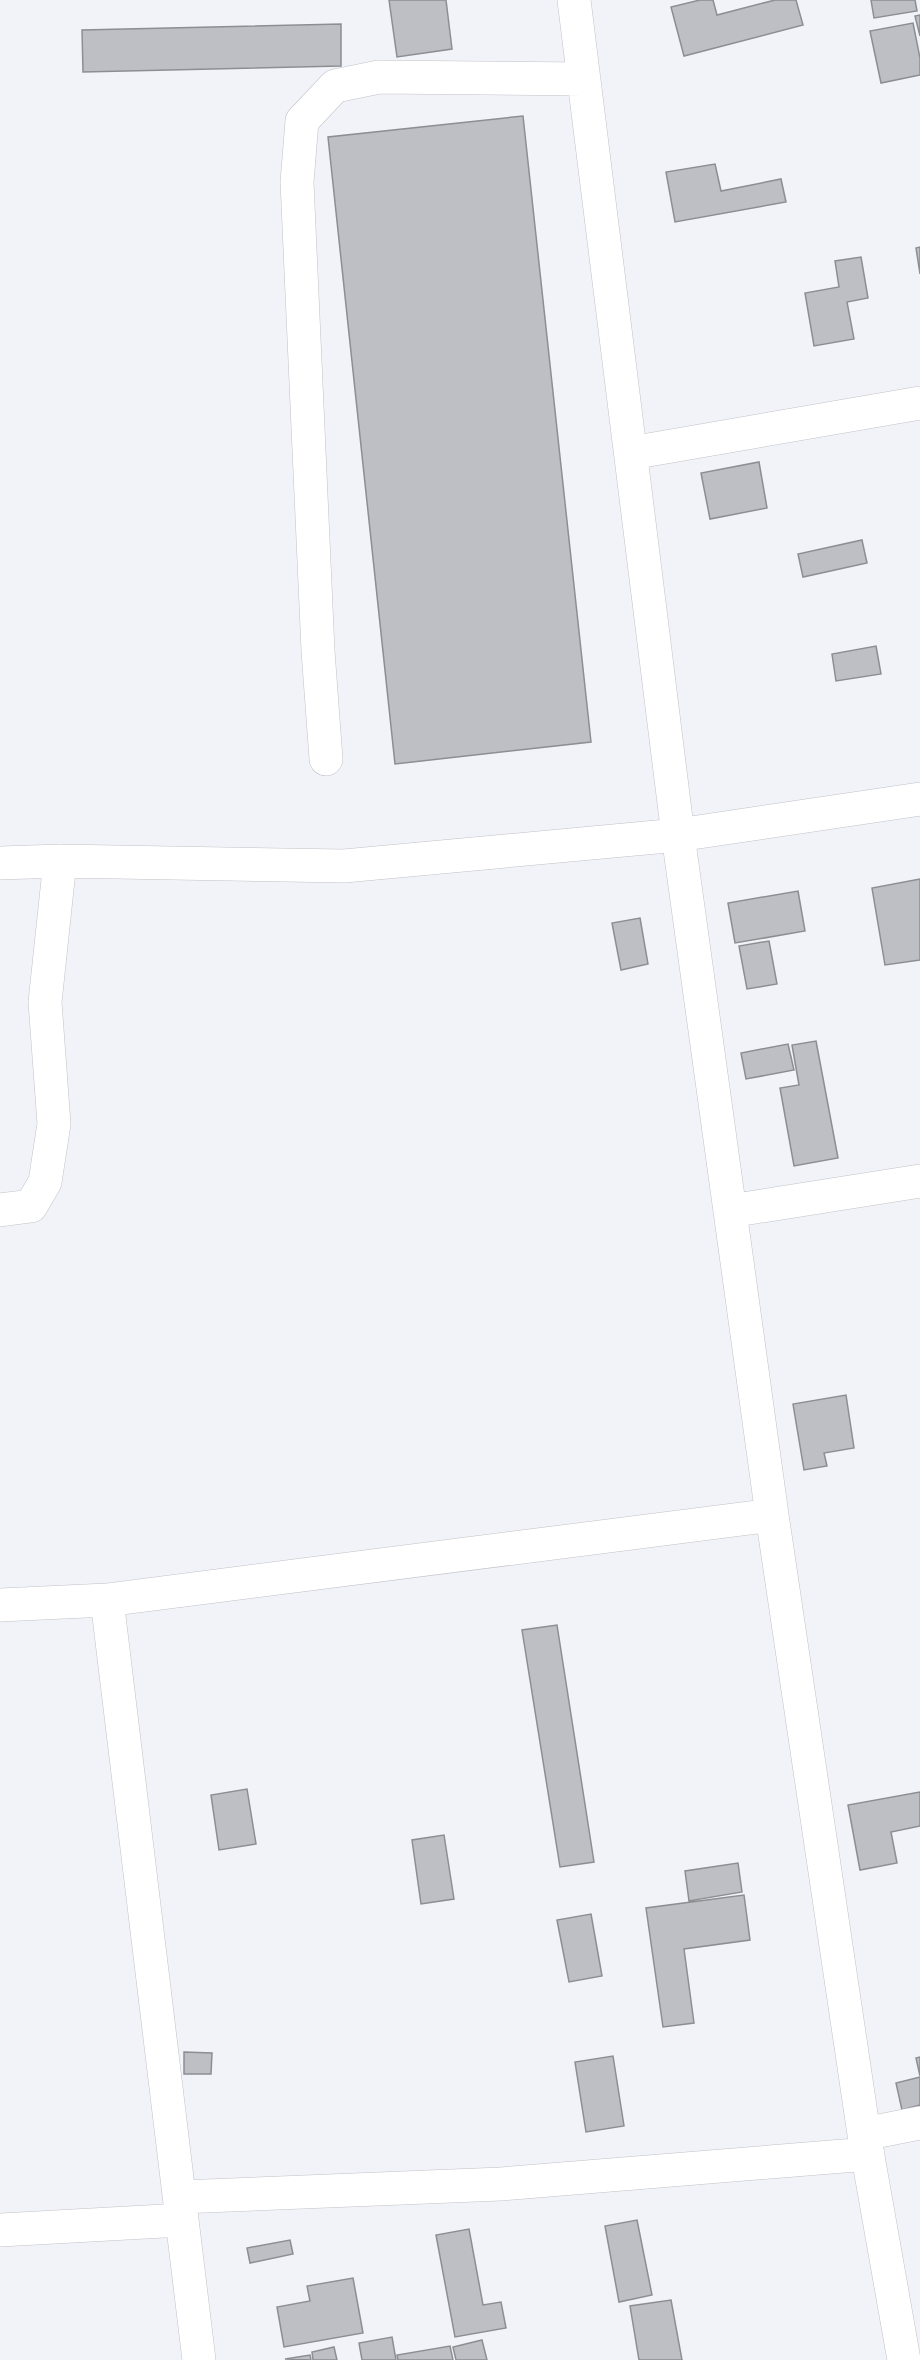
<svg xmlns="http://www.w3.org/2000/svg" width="920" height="2360" font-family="Arial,sans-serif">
	<rect width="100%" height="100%" fill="#f2f3f8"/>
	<!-- building -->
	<path fill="#bebfc4" stroke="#8d8e92" stroke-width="1.5" d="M389 0H446L452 49 397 57Z
		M700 0H713L717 15 775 0H796L803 25 684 56 671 7Z
		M871 0H915L917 11 874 18Z
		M920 15V36L915 16Z
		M913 23 920 58V75L881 83 870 31Z
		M341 24V66L83 72 82 30Z
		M523 116 591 742 395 764 328 137Z
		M715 164 721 191 781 179 786 202 675 222 666 172Z
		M920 247V274L916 248Z
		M861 257 868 298 847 302 854 339 814 346 805 293 839 287 835 261Z
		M759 462 767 508 710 519 701 473Z
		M862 540 867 563 803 577 798 554Z
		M876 646 881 674 836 681 832 654Z
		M920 879V960L885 965 872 888Z
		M798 891 805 931 735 943 728 903Z
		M640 918 648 964 621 970 612 923Z
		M769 941 777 984 747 989 739 946Z
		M816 1041 838 1158 794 1166 780 1088 799 1085 792 1045Z
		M788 1044 794 1070 746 1079 741 1053Z
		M846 1395 854 1448 824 1453 827 1466 804 1470 793 1404Z
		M557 1625 594 1862 560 1867 522 1630Z
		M247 1789 256 1844 219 1850 211 1795Z
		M920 1792V1826L891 1832 897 1863 860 1870 848 1805Z
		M444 1835 454 1899 421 1904 412 1840Z
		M738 1863 742 1892 689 1901 685 1871Z
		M744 1895 750 1940 684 1949 694 2023 663 2027 646 1908Z
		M591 1914 602 1976 569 1982 557 1920Z
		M184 2052 212 2053 211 2074H184Z
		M613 2056 624 2126 586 2132 575 2062Z
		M920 2057V2076L916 2058Z
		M920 2077V2105L902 2110 896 2083Z
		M637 2220 652 2295 619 2302 605 2226Z
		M469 2229 483 2305 501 2302 506 2328 455 2337 436 2235Z
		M290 2240 293 2254 250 2263 247 2248Z
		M353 2278 363 2333 284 2347 277 2307 310 2301 307 2286Z
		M671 2300 682 2360H639L630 2306Z
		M392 2337 396 2360H362L359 2343Z
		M482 2340 487 2360H456L453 2347Z
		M450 2346 453 2360H398L397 2355Z
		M334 2347 337 2360H313L312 2352Z
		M310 2355 311 2360 285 2359Z"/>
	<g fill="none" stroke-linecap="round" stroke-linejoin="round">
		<!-- minor casing -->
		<g stroke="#c1c2c7" stroke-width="34">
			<path id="minor" d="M574 0 678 835 772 1515 864 2134 904 2360
				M631 453 920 403
				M326 759 318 651 297 182 302 121 335 86 379 77 584 79
				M0 863 60 861 344 866 678 835 920 799
				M0 1210 31 1206 45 1182 54 1124 45 1002 60 861
				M730 1211 920 1181
				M107 1600 199 2360
				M0 1605 107 1600 772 1515
				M864 2134 920 2123
				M180 2197 501 2184 868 2154
				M0 2230 182 2220"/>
		</g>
		<!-- minor -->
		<use href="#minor" stroke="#fff" stroke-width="33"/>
	</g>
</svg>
